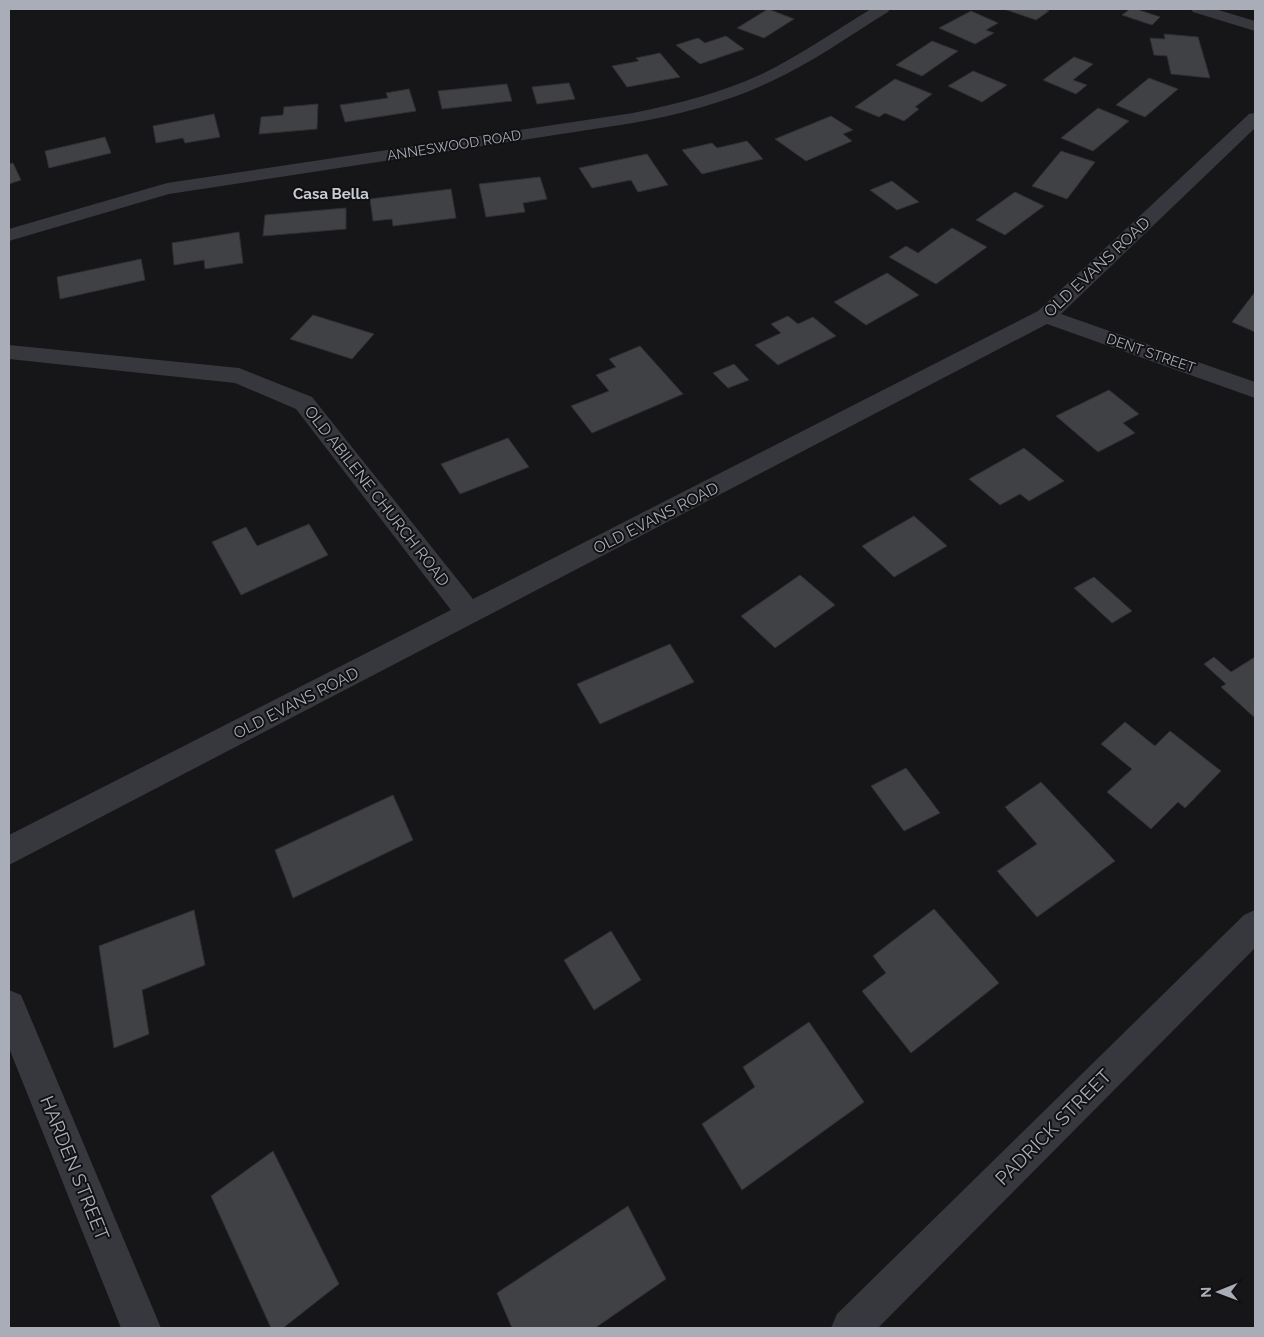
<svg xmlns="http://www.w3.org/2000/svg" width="1264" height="1337" font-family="Raleway,sans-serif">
	<rect width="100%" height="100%" fill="#161618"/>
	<!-- building -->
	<path fill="#404145" stroke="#303034" d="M768 9 794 19 764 38 737 28Z
		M1004 9H1044L1049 11 1036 20Z
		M1130 9H1136L1160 17 1152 25 1122 15Z
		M971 11 998 23 986 30 994 33 975 44 939 28Z
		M1164 34 1198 37 1210 78 1171 74 1167 56 1154 55 1150 38 1165 39Z
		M726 36 744 49 700 64 676 45 698 38 705 43Z
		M932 41 958 51 922 76 896 65Z
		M660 53 680 77 627 87 612 66 639 61 636 58Z
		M1074 57 1093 64 1073 80 1087 85 1076 94 1043 80Z
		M973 71 1007 85 982 102 948 86Z
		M1149 78 1178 89 1145 117 1116 105Z
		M895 79 932 94 915 107 919 109 904 121 885 113 879 117 855 107Z
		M569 83 575 99 537 104 532 87Z
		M507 84 512 101 442 109 438 91Z
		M409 89 416 111 345 122 340 105 388 98 386 93Z
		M318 104 317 129 259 134 261 117 283 115 284 107Z
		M1098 108 1129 121 1093 151 1061 138Z
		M214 114 220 137 185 143 183 138 156 143 153 126Z
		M831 116 853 130 843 134 852 141 806 161 775 139Z
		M105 137 111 153 49 168 45 151Z
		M747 141 763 159 702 174 682 150 712 143 717 148Z
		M1061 151 1095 162 1067 199 1032 186Z
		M647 154 668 185 638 192 631 180 592 188 579 168Z
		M13 163 21 180 9 184V164Z
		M540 177 547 199 523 203 525 212 486 217 479 184Z
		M892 181 919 202 897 210 870 190Z
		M451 189 456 218 393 226 392 219 373 221 370 199Z
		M1015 192 1044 206 1005 235 976 220Z
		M346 208V229L263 236 265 215Z
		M952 228 987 247 936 284 889 257 906 246 918 253Z
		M239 232 243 263 205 269 204 260 174 265 172 243Z
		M141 259 145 280 60 299 57 277Z
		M887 273 919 295 866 325 834 302Z
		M1255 292V332L1232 322Z
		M313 315 374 334 352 359 290 339Z
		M788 316 798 324 813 317 836 336 778 365 755 345 781 333 771 324Z
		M640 346 683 394 592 433 571 406 609 391 596 375 616 367 609 359Z
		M734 364 749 380 728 388 713 373Z
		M1109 390 1139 414 1123 423 1135 433 1098 452 1056 416Z
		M508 438 529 467 460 494 441 464Z
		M1024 448 1064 481 1029 501 1020 494 1000 505 969 479Z
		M914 516 947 546 894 577 862 546Z
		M309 524 328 555 241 595 212 542 246 527 257 546Z
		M800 575 835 605 775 648 741 616Z
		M1094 577 1132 611 1112 623 1074 588Z
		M670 644 694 682 600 724 577 684Z
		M1214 657 1231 672 1255 657V718L1221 687 1226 684 1204 664Z
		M1125 722 1155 746 1170 731 1221 771 1185 808 1178 802 1151 829 1107 792 1132 769 1101 744Z
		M906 768 940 813 904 831 871 786Z
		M1041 782 1115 861 1037 917 997 871 1037 844 1005 807Z
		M393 795 413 840 293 898 275 850Z
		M934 909 999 983 911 1053 862 991 886 973 873 956Z
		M194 910 205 965 142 990 149 1034 114 1048 99 946Z
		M611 931 641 980 594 1010 564 960Z
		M809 1022 864 1102 742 1190 702 1124 755 1087 743 1067Z
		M273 1151 339 1284 283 1328H271L211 1196Z
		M628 1206 666 1279 595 1328H512L497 1293Z"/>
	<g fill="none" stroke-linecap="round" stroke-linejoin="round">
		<!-- minor -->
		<path fill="#37383d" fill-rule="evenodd" d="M871 9H890L888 12C849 36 813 62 772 81 728 102 681 114 633 123L169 194 9 241V229L167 183 633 113C677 104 721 93 762 74 800 55 835 31 871 9Z
			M1191 9H1215L1255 21V31L1193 12Z
			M1255 113V128L1061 314 1255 382V398L1047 324 9 865V835L451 610 296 409 235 383 9 359V345L239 368 312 397 473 599 1038 311 1249 114Z
			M1255 910V948L878 1328H831L837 1314 1244 915Z
			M9 990 21 995 161 1328H121L9 1048Z"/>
	</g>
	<g text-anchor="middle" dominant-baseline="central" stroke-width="4" stroke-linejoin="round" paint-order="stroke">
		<!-- far-street labels -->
		<g font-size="14" fill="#a8adb8" stroke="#111113">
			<text transform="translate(454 145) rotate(-9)">ANNESWOOD ROAD</text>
			<text transform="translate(1151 353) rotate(19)">DENT STREET</text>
		</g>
		<!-- far-neighbourhood labels -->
		<g font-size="15" font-weight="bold" fill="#c9ccd4" stroke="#111113">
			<text x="331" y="194">Casa Bella</text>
		</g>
		<!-- street labels -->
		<g font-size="16" fill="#a8adb8" stroke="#111113">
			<text transform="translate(1097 267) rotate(-43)">OLD EVANS ROAD</text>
			<text transform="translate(377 496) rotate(52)">OLD ABILENE CHURCH ROAD</text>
			<text transform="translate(656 518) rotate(-27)">OLD EVANS ROAD</text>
			<text transform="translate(296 703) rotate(-27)">OLD EVANS ROAD</text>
		</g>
		<!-- near-street labels -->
		<g font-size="19" fill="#a8adb8" stroke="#111113">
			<text transform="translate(1053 1127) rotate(-45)">PADRICK STREET</text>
			<text transform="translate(75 1168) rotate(68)">HARDEN STREET</text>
		</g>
	</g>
	<!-- border -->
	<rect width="1264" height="1337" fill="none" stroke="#a8adb8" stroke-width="20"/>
	<!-- north arrow -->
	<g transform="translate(1219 1292) rotate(269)" stroke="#111113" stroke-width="4" paint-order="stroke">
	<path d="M0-4L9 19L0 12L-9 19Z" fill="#a8adb8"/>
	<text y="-8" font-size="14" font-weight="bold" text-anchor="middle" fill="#a8adb8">N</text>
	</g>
</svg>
